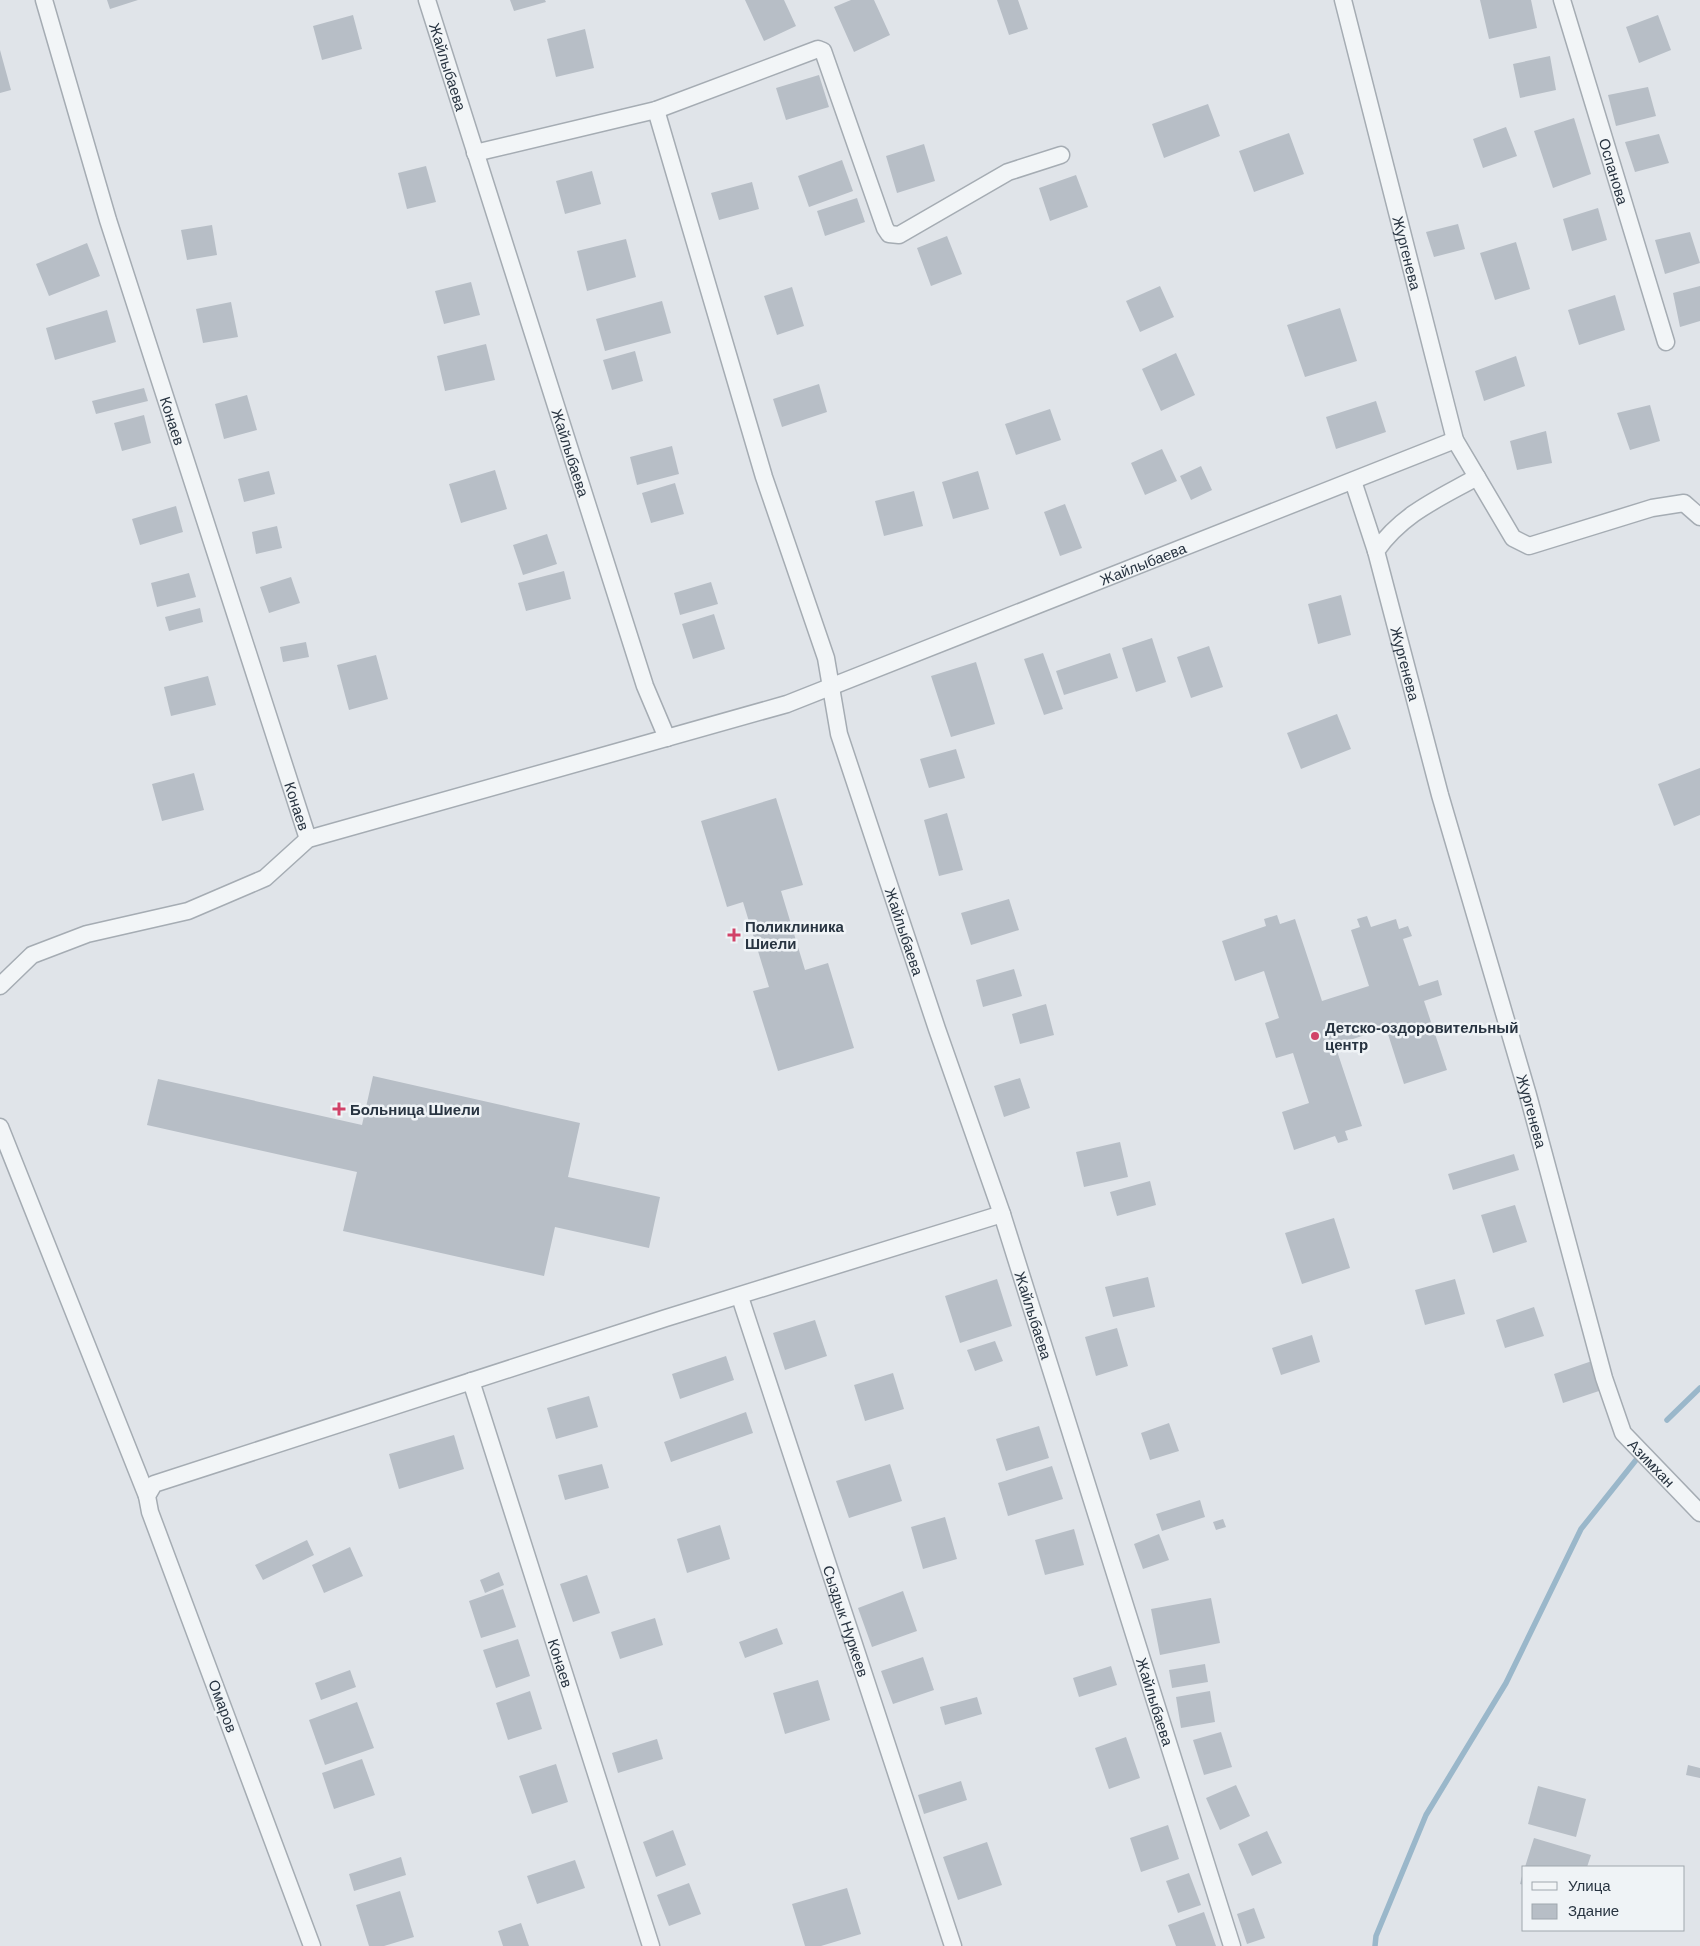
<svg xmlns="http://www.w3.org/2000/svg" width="1700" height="1946" font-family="Helvetica,sans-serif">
	<rect width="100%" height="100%" fill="#e0e4e9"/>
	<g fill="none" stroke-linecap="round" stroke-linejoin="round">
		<!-- stream -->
		<path stroke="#9ab7ca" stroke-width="5.5" d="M1667 1420 1700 1388
			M1375 1946 1376 1936 1426 1815 1506 1683 1581 1529 1636 1460"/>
	</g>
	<!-- building -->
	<path fill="#b7bec6" d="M107 0H138L110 9Z
		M510 0H545L546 2 514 11Z
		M745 0H784L796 26 764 41Z
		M851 0H874L890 35 854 52 834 7Z
		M997 0H1018L1028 29 1009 35Z
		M1480 0H1531L1537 28 1489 39Z
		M353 15 362 49 322 60 313 26Z
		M1658 15 1671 50 1639 63 1626 27Z
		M585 29 594 68 556 77 547 39Z
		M0 50 11 90 0 93Z
		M1550 56 1556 90 1520 98 1513 64Z
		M819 75 829 107 786 120 776 88Z
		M1648 87 1656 116 1616 126 1608 95Z
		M1208 104 1220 136 1164 158 1152 124Z
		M1574 118 1591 174 1553 188 1534 131Z
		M1506 127 1517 156 1483 168 1473 139Z
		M1289 133 1304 174 1254 192 1239 151Z
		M1659 134 1669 163 1635 172 1625 142Z
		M924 144 935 181 897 193 886 156Z
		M842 160 853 191 809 207 798 176Z
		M426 166 436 202 407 209 398 173Z
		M592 171 601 204 565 214 556 181Z
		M1076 175 1088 207 1050 221 1039 188Z
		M752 182 759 209 719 220 711 193Z
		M857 198 865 222 825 236 817 211Z
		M1598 208 1607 240 1572 251 1563 219Z
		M1458 224 1465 249 1434 257 1426 232Z
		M212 225 217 255 187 260 181 230Z
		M1690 232 1700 263 1665 274 1655 240Z
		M947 236 962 274 931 286 917 248Z
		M626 239 636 277 587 291 577 251Z
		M1516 242 1530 289 1495 300 1480 253Z
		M87 243 100 276 49 296 36 264Z
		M471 282 480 315 444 324 435 291Z
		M1160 286 1174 317 1140 332 1126 301Z
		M1700 286V321L1680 327 1673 293Z
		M792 287 804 326 777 335 764 296Z
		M1615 295 1625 330 1579 345 1568 310Z
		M662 301 671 333 605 351 596 319Z
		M231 302 238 337 203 343 196 309Z
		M1340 308 1357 361 1305 377 1287 325Z
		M107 310 116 342 55 360 46 328Z
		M486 344 495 380 445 391 437 356Z
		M635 351 643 381 612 390 603 360Z
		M1176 353 1195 395 1161 411 1142 369Z
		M1516 356 1525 386 1484 401 1475 371Z
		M819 384 827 412 782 427 773 399Z
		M144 388 148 401 96 414 92 401Z
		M247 395 257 430 224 439 215 404Z
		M1376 401 1386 432 1336 449 1326 417Z
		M1650 405 1660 441 1630 450 1617 413Z
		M1050 409 1061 440 1016 455 1005 424Z
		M144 415 151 443 122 451 114 423Z
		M1546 431 1552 463 1517 470 1510 441Z
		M672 446 679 474 637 485 630 457Z
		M1162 449 1177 481 1145 495 1131 463Z
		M1201 466 1212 490 1191 500 1180 476Z
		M495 470 507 509 461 523 449 484Z
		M269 471 275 494 244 502 238 479Z
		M978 471 989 509 953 519 942 482Z
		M675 483 684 514 651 523 642 493Z
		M914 491 923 526 884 536 875 501Z
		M1065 504 1082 548 1060 556 1044 512Z
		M176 506 183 532 140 545 132 519Z
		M277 526 282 548 256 554 252 532Z
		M547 534 557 564 523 575 513 545Z
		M564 571 571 599 526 611 518 583Z
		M189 573 196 597 157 607 151 583Z
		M291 577 300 603 269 613 260 587Z
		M711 582 718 604 680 615 674 593Z
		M1341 595 1351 635 1318 644 1308 604Z
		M200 608 203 622 169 631 165 617Z
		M714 614 725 649 693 659 682 624Z
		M1152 638 1166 682 1136 692 1122 648Z
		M306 642 309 657 283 662 280 647Z
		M1209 646 1223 687 1191 698 1177 657Z
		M1043 653 1063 709 1044 715 1024 659Z
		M1110 653 1118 678 1064 695 1056 671Z
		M376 655 388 699 349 710 337 665Z
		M976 662 995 724 951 737 931 676Z
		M208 676 216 705 171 716 164 687Z
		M1337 714 1351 749 1301 769 1287 733Z
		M956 749 965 778 929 788 920 759Z
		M1700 768V815L1674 826 1658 784Z
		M194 773 204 810 162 821 152 784Z
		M776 798 803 885 781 891 805 970 828 963 854 1048 778 1071 753 991 769 987 743 902 727 907 701 821Z
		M947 813 963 870 939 876 924 820Z
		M1009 899 1019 930 971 945 961 913Z
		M1277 915 1280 924 1295 919 1322 1001 1369 986 1351 930 1360 927 1357 919 1367 916 1371 927 1396 919 1399 929 1408 926 1412 936 1403 939 1419 986 1438 980 1442 995 1424 1001 1447 1070 1404 1084 1386 1028 1335 1045 1362 1126 1345 1131 1348 1140 1338 1143 1335 1136 1294 1150 1282 1112 1309 1103 1293 1053 1276 1058 1265 1023 1279 1018 1264 971 1235 981 1222 941 1266 926 1264 919Z
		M1014 969 1022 996 983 1007 976 980Z
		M1046 1004 1054 1035 1020 1044 1012 1014Z
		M373 1076 580 1123 568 1177 660 1197 649 1248 555 1227 544 1276 343 1231 357 1172 147 1125 158 1079 362 1125Z
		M1020 1078 1030 1108 1004 1117 994 1086Z
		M1120 1142 1128 1177 1084 1187 1076 1152Z
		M1514 1154 1519 1170 1453 1190 1448 1174Z
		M1150 1181 1156 1205 1117 1216 1110 1192Z
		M1515 1205 1527 1242 1493 1253 1481 1215Z
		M1334 1218 1350 1268 1302 1284 1285 1233Z
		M1148 1277 1155 1307 1113 1317 1105 1287Z
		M997 1279 1012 1326 960 1343 945 1296Z
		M1455 1279 1465 1314 1425 1325 1415 1290Z
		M1534 1307 1544 1336 1505 1348 1496 1320Z
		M815 1320 827 1356 785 1370 773 1333Z
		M1117 1328 1128 1366 1096 1376 1085 1337Z
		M1312 1335 1320 1362 1281 1375 1272 1348Z
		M995 1341 1003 1361 975 1371 967 1350Z
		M726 1356 734 1380 680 1399 672 1374Z
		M1592 1361 1602 1390 1563 1403 1554 1374Z
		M893 1373 904 1409 865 1421 854 1385Z
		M589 1396 598 1427 556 1439 547 1408Z
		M746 1412 753 1433 671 1462 664 1442Z
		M1169 1423 1179 1451 1150 1460 1141 1433Z
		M1039 1426 1049 1458 1006 1471 996 1439Z
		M454 1435 464 1469 399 1489 389 1454Z
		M602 1464 609 1488 565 1500 558 1475Z
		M890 1464 902 1501 849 1518 836 1481Z
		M1052 1466 1063 1499 1008 1516 998 1483Z
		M1200 1500 1205 1517 1162 1531 1156 1514Z
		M945 1517 957 1559 923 1569 911 1527Z
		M1223 1519 1226 1527 1216 1530 1213 1522Z
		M720 1525 730 1559 687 1573 677 1539Z
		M1074 1529 1084 1565 1045 1575 1035 1540Z
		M1159 1534 1169 1560 1143 1569 1134 1544Z
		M307 1540 314 1555 263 1580 255 1565Z
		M350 1547 363 1576 324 1593 312 1565Z
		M499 1572 504 1585 485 1593 480 1580Z
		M587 1575 600 1613 573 1622 560 1584Z
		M503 1589 516 1627 481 1638 469 1601Z
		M903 1591 917 1631 872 1647 858 1608Z
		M1211 1598 1220 1643 1160 1655 1151 1609Z
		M655 1618 663 1645 620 1659 611 1632Z
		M777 1628 783 1644 745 1658 739 1642Z
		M518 1639 530 1676 496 1688 483 1650Z
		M923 1657 934 1690 893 1704 881 1671Z
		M1205 1664 1208 1682 1172 1688 1169 1670Z
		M1111 1666 1117 1685 1079 1697 1073 1678Z
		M350 1670 356 1687 321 1700 315 1683Z
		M818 1680 830 1720 785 1734 773 1693Z
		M530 1691 542 1729 508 1740 496 1703Z
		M1210 1691 1215 1722 1181 1728 1176 1697Z
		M977 1697 982 1714 945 1725 940 1707Z
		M357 1702 374 1748 325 1765 309 1720Z
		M1221 1732 1232 1767 1204 1775 1193 1740Z
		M1126 1737 1140 1778 1109 1789 1095 1748Z
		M657 1739 663 1759 618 1773 612 1753Z
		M362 1759 375 1795 334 1809 322 1773Z
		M556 1764 568 1802 532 1814 519 1776Z
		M1688 1765 1700 1768V1778L1686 1775Z
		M961 1781 967 1800 924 1814 918 1795Z
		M1236 1785 1250 1816 1220 1830 1206 1798Z
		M1538 1786 1586 1799 1576 1837 1528 1824Z
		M1168 1825 1179 1859 1141 1872 1130 1838Z
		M673 1830 686 1865 656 1877 643 1842Z
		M1267 1831 1282 1863 1252 1876 1238 1844Z
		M1534 1838 1591 1855 1587 1867H1525Z
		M987 1842 1002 1885 958 1900 943 1857Z
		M401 1857 406 1875 354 1891 349 1874Z
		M575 1860 585 1888 537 1904 527 1876Z
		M1523 1872H1524V1885L1520 1884Z
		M1189 1873 1201 1905 1178 1913 1166 1881Z
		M689 1883 701 1914 669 1926 657 1895Z
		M847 1888 861 1934 821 1946H805L792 1904Z
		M400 1891 414 1937 384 1946H369L356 1905Z
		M1254 1908 1265 1938 1247 1944 1237 1914Z
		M1204 1912 1216 1946H1176L1168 1925Z
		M521 1923 529 1946H503L498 1931Z"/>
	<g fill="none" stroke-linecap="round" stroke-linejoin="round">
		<!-- street casing -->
		<g stroke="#a5acb3" stroke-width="19">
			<g id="street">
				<path id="s1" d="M44 0 108 220 308 839"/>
				<path id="s2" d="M427 0 645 686 667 738"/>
				<path id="s3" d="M1343 0 1455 440 1477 477C1438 499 1403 513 1376 551L1440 795 1528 1095 1604 1378 1623 1433 1700 1513"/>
				<path id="s4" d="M1562 0 1666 342"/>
				<path id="s5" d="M656 110 764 477 826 658 839 734 937 1029 1002 1214 1232 1946"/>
				<path d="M475 153 656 110 818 49 823 51 885 228 889 234 899 235 1008 172 1061 155"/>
				<path d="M1477 477 1513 538 1529 546 1652 508 1684 503 1700 517"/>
				<path d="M1353 481 1376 551"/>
				<path id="s6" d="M0 986 32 955 87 934 188 911 265 878 308 839 787 704 1455 440"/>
				<path d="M0 1127 147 1496"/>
				<path id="s7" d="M740 1297 953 1946"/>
				<path id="s8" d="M471 1381 651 1946"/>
				<path d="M312 1946 150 1512 147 1496 154 1484 666 1318 1002 1214"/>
			</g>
		</g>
		<!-- street -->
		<use href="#street" stroke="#f2f5f7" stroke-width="16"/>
	</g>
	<!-- markers -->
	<g fill="#d14268" stroke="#eff3f6" stroke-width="2">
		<path d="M731.5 927.5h5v5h5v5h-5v5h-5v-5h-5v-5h5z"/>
		<circle cx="1315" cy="1036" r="5"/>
		<path d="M336.5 1101.5h5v5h5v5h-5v5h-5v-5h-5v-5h5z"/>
	</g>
	<g text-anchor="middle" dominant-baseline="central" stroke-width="5" stroke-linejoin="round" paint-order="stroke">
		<!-- street labels -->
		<g font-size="15" fill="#283441" stroke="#eff3f6">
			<text stroke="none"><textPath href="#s2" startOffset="70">Жайлыбаева</textPath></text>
			<text stroke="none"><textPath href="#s4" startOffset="179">Оспанова</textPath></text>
			<text stroke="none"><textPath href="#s3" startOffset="261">Жургенева</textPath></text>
			<text stroke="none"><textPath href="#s1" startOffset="440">Конаев</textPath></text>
			<text stroke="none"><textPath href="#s2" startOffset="475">Жайлыбаева</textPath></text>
			<text stroke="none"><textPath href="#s6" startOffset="1229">Жайлыбаева</textPath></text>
			<text stroke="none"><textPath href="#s3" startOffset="740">Жургенева</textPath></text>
			<text stroke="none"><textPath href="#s1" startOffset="845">Конаев</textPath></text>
			<text stroke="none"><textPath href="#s5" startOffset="859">Жайлыбаева</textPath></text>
			<text stroke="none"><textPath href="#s3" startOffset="1205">Жургенева</textPath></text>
			<text stroke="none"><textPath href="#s5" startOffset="1264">Жайлыбаева</textPath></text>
			<text stroke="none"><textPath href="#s3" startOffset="1581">Азимхан</textPath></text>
			<text stroke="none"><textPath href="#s7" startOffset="341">Сыздык Нуркеев</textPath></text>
			<text stroke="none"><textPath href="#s8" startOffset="296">Конаев</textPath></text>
			<text stroke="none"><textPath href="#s5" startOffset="1669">Жайлыбаева</textPath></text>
			<text transform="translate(223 1706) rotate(69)">Омаров</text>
		</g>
		<!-- poi labels -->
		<g font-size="15" font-weight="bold" fill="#283441" stroke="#eff3f6" text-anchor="start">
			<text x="745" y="926">Поликлиника<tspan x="745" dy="17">Шиели</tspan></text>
			<text x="1325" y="1027">Детско-оздоровительный<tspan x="1325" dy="17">центр</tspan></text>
			<text x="350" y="1109">Больница Шиели</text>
		</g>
	</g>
	<!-- legend -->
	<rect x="1522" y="1866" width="162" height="65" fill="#eff3f6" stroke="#9fa7ae"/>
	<rect x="1532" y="1882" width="25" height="8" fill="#f2f5f7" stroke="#9fa7ae"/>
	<text x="1568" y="1891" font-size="15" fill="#283441">Улица</text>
	<rect x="1532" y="1904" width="25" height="15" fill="#b7bec6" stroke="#9fa7ae"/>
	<text x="1568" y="1916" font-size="15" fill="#283441">Здание</text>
</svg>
